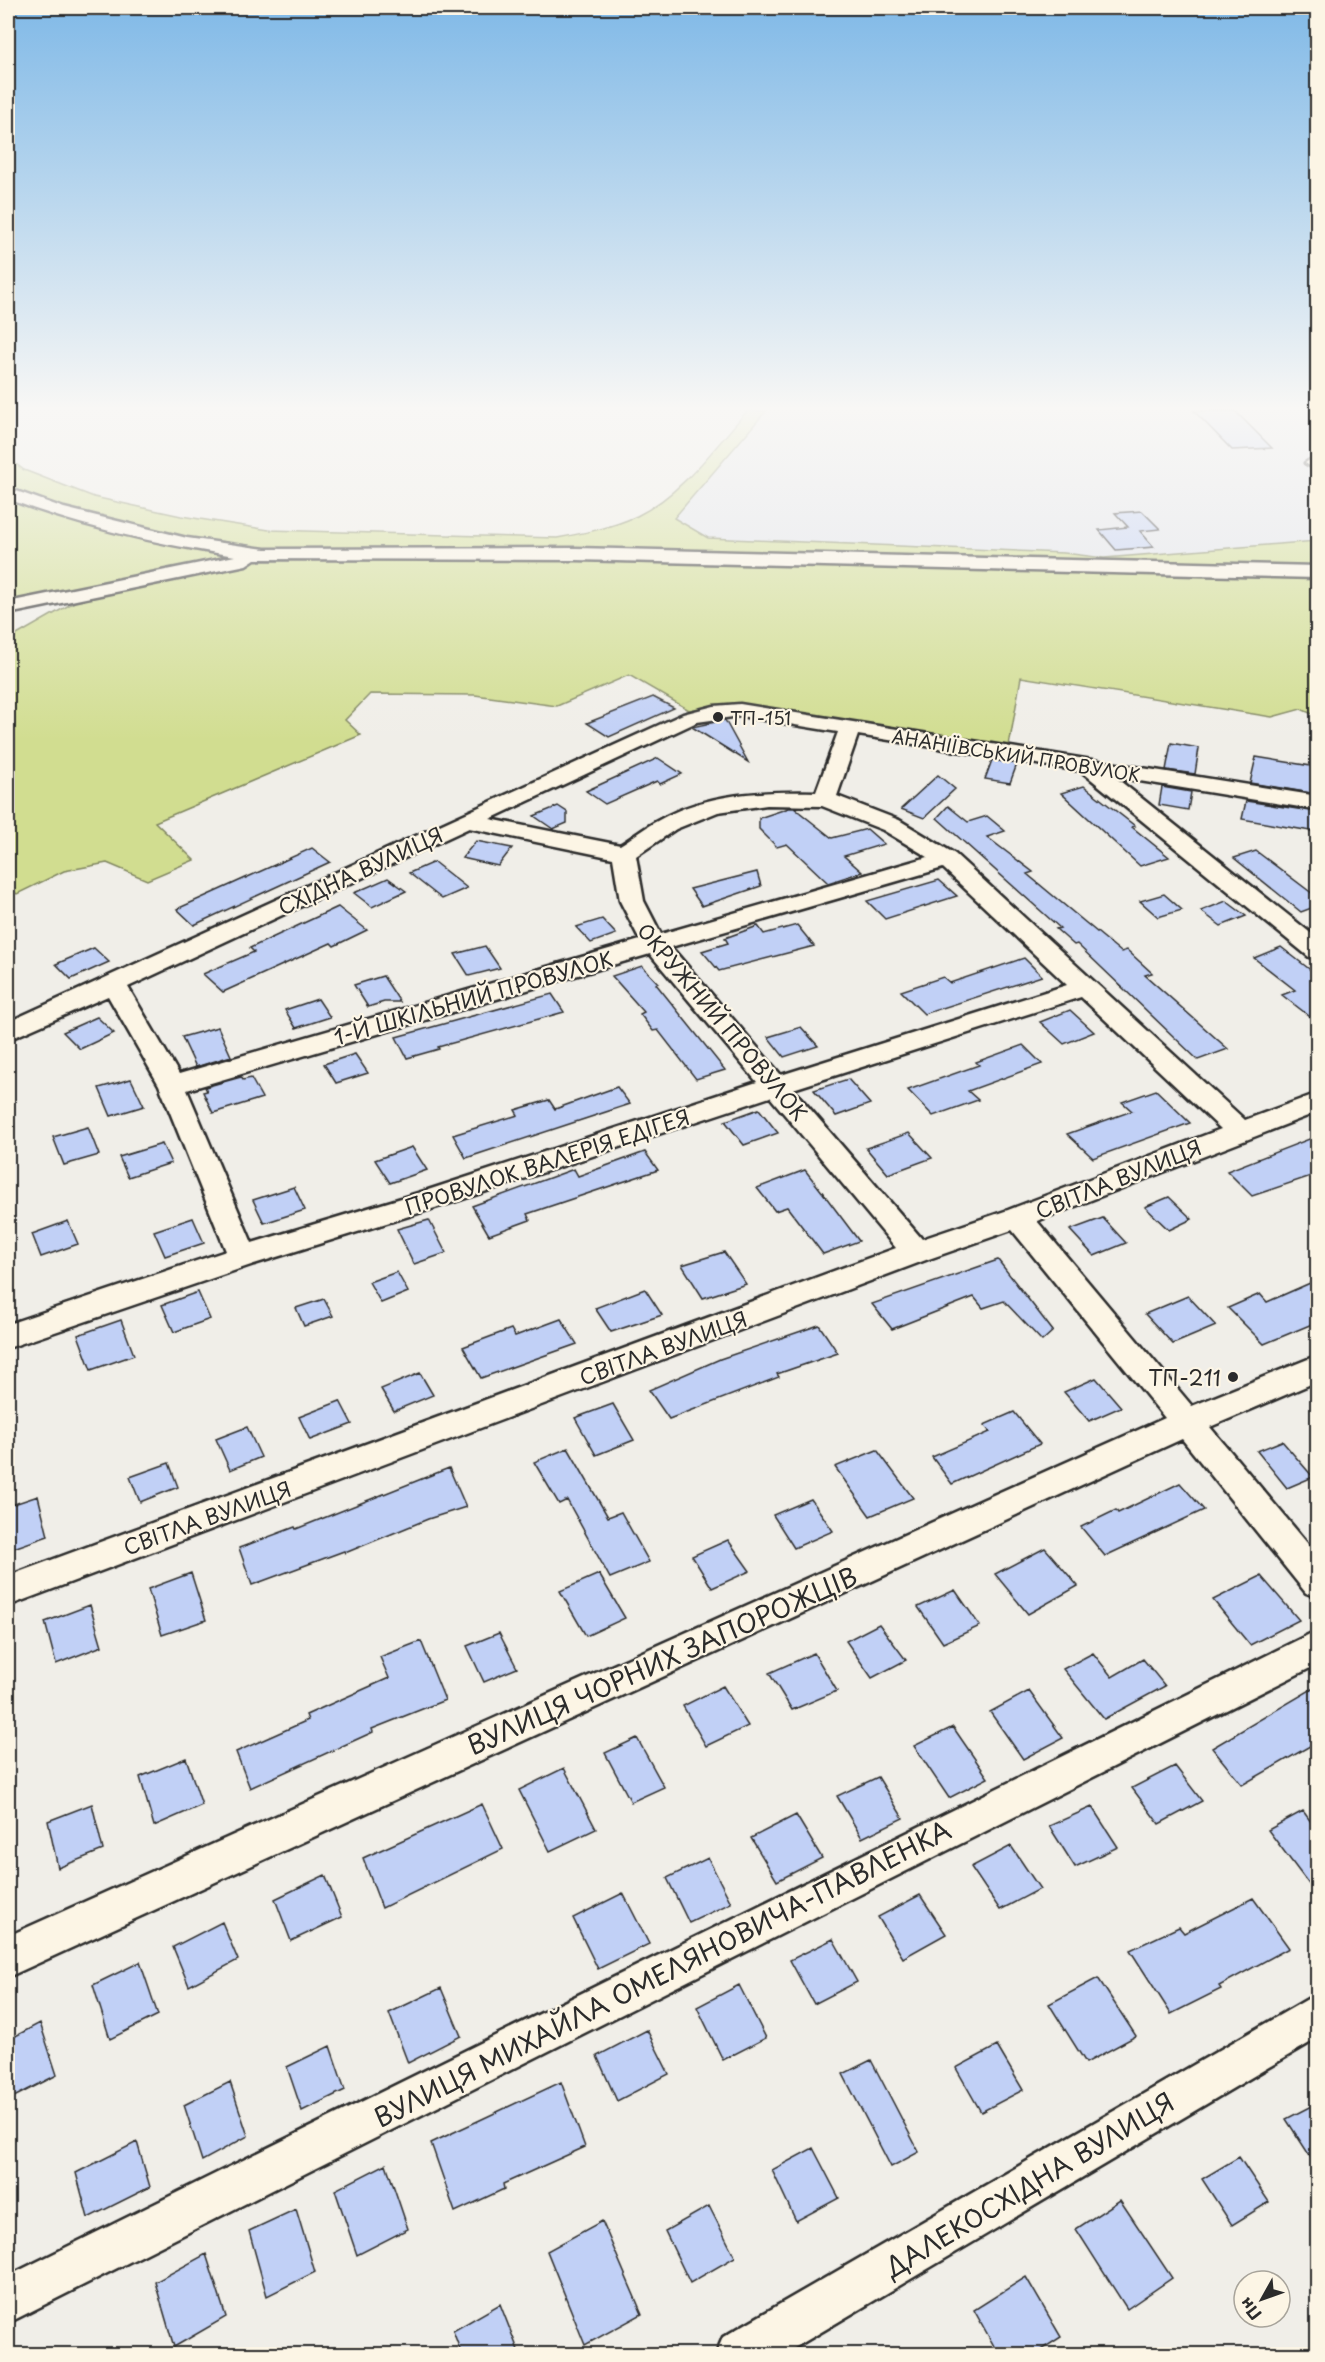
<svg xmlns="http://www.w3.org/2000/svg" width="1325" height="2362" font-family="'Playpen Sans',sans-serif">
	<rect width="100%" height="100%" fill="#f0eee8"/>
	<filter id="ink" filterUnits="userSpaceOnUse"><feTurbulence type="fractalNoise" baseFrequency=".0167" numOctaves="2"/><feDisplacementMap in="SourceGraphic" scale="12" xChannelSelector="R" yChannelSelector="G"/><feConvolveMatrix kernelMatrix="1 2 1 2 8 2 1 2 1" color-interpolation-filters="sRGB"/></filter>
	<g filter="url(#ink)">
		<!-- built -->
		<path fill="#e2e5ec" d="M766 411H1317V541L1104 558 1064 553 708 538 674 518Z"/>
		<!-- green -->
		<path fill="#d1dd90" stroke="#7e845e" stroke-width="1.5" d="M747 411H766L674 518 708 538 1064 553 1104 558 1317 541V716L1301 709 1272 717 1021 677 1009 746 730 704 689 710 629 675 557 706 475 695 370 694 345 720 361 735 155 822 194 860 147 880 107 863 64 871 17 894 8 888V640L78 600 8 613V458L24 470 94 497 181 516 269 530 557 538C585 533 611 528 637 516 682 494 715 447 747 411Z"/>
		<!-- building -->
		<path fill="#c1d0f6" stroke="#2b2b2b" stroke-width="1.5" d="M1194 411H1235L1272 448 1232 450Z
			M1142 511 1160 529 1140 531 1154 547 1116 550 1099 530 1128 527 1115 513Z
			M653 697 674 708 609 737 587 723Z
			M725 720 748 762 692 727Z
			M1171 743 1199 748 1195 774 1166 770Z
			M1256 757 1317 767V794L1250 783Z
			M658 758 682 774 660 784 657 781 605 804 586 791Z
			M992 760 1017 764 1010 783 985 779Z
			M938 775 955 789 924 818 901 809Z
			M1084 786 1135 826 1132 827 1169 857 1140 866 1061 793Z
			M1162 787 1191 792 1188 810 1159 805Z
			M1246 801 1317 812V832L1242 819Z
			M558 806 567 812V823L553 829 534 816Z
			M948 806 968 822 987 816 1005 831 987 837 1033 872 1027 874 1121 952 1127 950 1152 973 1145 975 1228 1049 1198 1060 1077 944 1074 945 1056 929 1060 928 937 818Z
			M789 808H794L832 838 867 829 884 844 844 856 862 872 828 883 787 844 777 847 759 829V818Z
			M476 841 512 848 498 866 462 858Z
			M312 848 330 862 194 925 177 909Z
			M1256 851 1317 897V906L1301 912 1234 858Z
			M434 862 467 888 442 899 409 873Z
			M757 872 761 886 702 906 690 889Z
			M388 878 406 891 372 907 354 893Z
			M939 880 957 896 885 919 867 901Z
			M1164 894 1182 910 1158 917 1140 901Z
			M1226 901 1246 916 1221 926 1201 911Z
			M338 907 367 930 334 946 331 943 223 992 203 974 254 952 250 948Z
			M602 919 616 934 591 943 576 927Z
			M797 925 814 946 719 971 702 951 728 943 725 938 758 926 764 934Z
			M485 946 500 968 469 976 455 954Z
			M1281 947 1317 975V1022L1282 995 1295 990 1254 958Z
			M94 948 109 962 71 979 56 964Z
			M1024 958 1042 976 924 1014 901 991 943 977 950 983Z
			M642 966 658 983 656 984 725 1070 696 1079 658 1030 653 1031 640 1014 644 1012 612 976Z
			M383 976 400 1002H384L368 1007 354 985Z
			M552 994 564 1012 438 1047 439 1049 407 1058 396 1037Z
			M318 999 330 1017 296 1028 285 1010Z
			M1070 1010 1094 1032 1064 1044 1040 1022Z
			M97 1017 114 1033 80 1049 63 1032Z
			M218 1027 231 1056 196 1067 182 1037Z
			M801 1027 818 1046 784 1057 768 1037Z
			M1023 1045 1042 1064 968 1091 978 1100 933 1116 908 1090 979 1065 976 1062Z
			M355 1054 368 1073 336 1083 324 1064Z
			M241 1077 243 1080 251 1078 262 1098 213 1113 203 1092 207 1091 205 1087Z
			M131 1079 144 1106 111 1116 99 1088Z
			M848 1079 870 1104 836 1116 814 1090Z
			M617 1087 630 1104 466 1158 453 1135 518 1115 515 1110 549 1100 555 1109Z
			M1156 1090 1190 1123 1093 1158 1067 1134 1132 1111 1122 1102Z
			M759 1109 778 1133 744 1145 725 1121Z
			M88 1127 99 1155 64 1165 53 1137Z
			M909 1133 932 1158 888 1174 866 1148Z
			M1317 1136V1174L1252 1196 1227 1171Z
			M162 1144 171 1163 128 1177 119 1157Z
			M412 1147 427 1170 390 1183 375 1160Z
			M645 1152 658 1170 527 1214 530 1220 489 1235 472 1206 574 1169 578 1176Z
			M805 1170 823 1193 859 1241 823 1254 787 1207 775 1211 757 1188Z
			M294 1187 305 1210 264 1223 253 1200Z
			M1169 1197 1192 1219 1169 1230 1145 1207Z
			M193 1218 204 1243 165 1256 154 1231Z
			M1103 1218 1126 1243 1094 1256 1070 1230Z
			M429 1220 446 1253 414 1264 397 1229Z
			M68 1221 78 1244 41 1257 32 1234Z
			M724 1252 746 1284 703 1298 682 1265Z
			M998 1260 1053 1331 1042 1341 1004 1301 983 1308 974 1297 892 1329 872 1304Z
			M397 1272 408 1292 381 1303 369 1282Z
			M1317 1280V1322L1264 1344 1228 1308 1260 1294 1267 1302Z
			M645 1289 662 1315 611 1332 595 1308Z
			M198 1292 210 1319 174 1332 162 1305Z
			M1188 1296 1216 1326 1173 1344 1145 1314Z
			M324 1299 333 1316 304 1326 296 1308Z
			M561 1319 577 1344 481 1378 463 1347 511 1329 515 1336Z
			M121 1320 134 1355 91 1370 78 1335Z
			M819 1325 838 1353 777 1374 779 1377 669 1419 649 1390 720 1359Z
			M420 1373 433 1395 394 1411 381 1389Z
			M1096 1378 1121 1407 1089 1421 1064 1392Z
			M340 1401 352 1424 310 1440 299 1417Z
			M613 1404 634 1440 596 1455 575 1418Z
			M1014 1412 1040 1444 952 1484 932 1457 990 1432 984 1425Z
			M247 1427 261 1457 230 1470 216 1439Z
			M1282 1441 1313 1477 1287 1488 1257 1451Z
			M568 1448 608 1517 621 1512 649 1562 610 1578 567 1500 559 1504 534 1462Z
			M877 1450 913 1498 870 1516 835 1467Z
			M169 1463 178 1487 140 1502 130 1477Z
			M449 1468 466 1507 428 1519 345 1553 344 1551 252 1585 239 1548 295 1527 296 1529Z
			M1180 1483 1204 1510 1105 1556 1081 1527 1116 1510 1118 1513Z
			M38 1496 48 1536 8 1550V1506Z
			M811 1499 833 1531 794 1548 773 1515Z
			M728 1540 750 1571 712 1588 692 1556Z
			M1045 1548 1078 1586 1028 1614 995 1574Z
			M191 1573 206 1620 162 1635 148 1589Z
			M599 1574 625 1618 586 1636 560 1591Z
			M1261 1576 1299 1620 1250 1645 1213 1600Z
			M955 1590 980 1626 943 1643 918 1607Z
			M90 1605 102 1646 56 1664 45 1622Z
			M879 1624 906 1660 872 1678 846 1641Z
			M499 1633 517 1668 484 1682 467 1646Z
			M421 1641 445 1700 372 1729 373 1732 250 1788 236 1752 308 1720 306 1715 389 1678 380 1657Z
			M814 1653 837 1691 792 1710 769 1673Z
			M1093 1653 1112 1677 1143 1659 1165 1686 1104 1719 1063 1669Z
			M723 1686 748 1726 706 1746 683 1706Z
			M1317 1686V1742L1242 1785 1212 1748Z
			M1029 1691 1063 1738 1023 1759 990 1712Z
			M953 1727 988 1778 949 1798 914 1746Z
			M637 1738 664 1787 631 1802 605 1753Z
			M186 1758 202 1805 154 1826 140 1777Z
			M1175 1766 1202 1801 1159 1824 1132 1788Z
			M564 1768 596 1829 550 1851 519 1790Z
			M878 1777 903 1818 862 1838 837 1796Z
			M92 1804 103 1850 58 1868 48 1821Z
			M482 1804 503 1849 382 1908 363 1858Z
			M1092 1807 1118 1847 1075 1867 1049 1826Z
			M1303 1811 1317 1830V1895L1268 1830Z
			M796 1815 822 1858 777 1881 751 1838Z
			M1011 1846 1040 1889 1000 1910 971 1867Z
			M708 1858 731 1903 689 1923 667 1878Z
			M325 1875 342 1917 291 1941 275 1899Z
			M623 1893 649 1944 598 1969 573 1918Z
			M920 1895 946 1934 903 1958 878 1917Z
			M1253 1898 1289 1948 1219 1986 1221 1989 1171 2014 1130 1950 1179 1927 1184 1933Z
			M222 1922 238 1960 189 1986 173 1947Z
			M833 1939 857 1982 814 2004 790 1960Z
			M140 1962 158 2015 110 2039 93 1985Z
			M1098 1978 1136 2036 1086 2063 1049 2004Z
			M739 1985 766 2038 723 2060 697 2007Z
			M441 1988 461 2036 408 2063 389 2013Z
			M40 2023 57 2075 8 2100V2040Z
			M647 2030 669 2074 617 2101 597 2056Z
			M330 2046 345 2090 302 2111 287 2067Z
			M997 2046 1023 2090 981 2112 956 2068Z
			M871 2060 919 2152 891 2167 843 2074Z
			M230 2082 248 2136 202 2161 184 2105Z
			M561 2082 585 2147 503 2184 504 2189 455 2212 431 2143Z
			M1317 2103V2167L1286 2119Z
			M137 2142 150 2187 88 2218 76 2173Z
			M813 2148 839 2198 796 2221 772 2170Z
			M1239 2157 1269 2202 1232 2225 1202 2179Z
			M386 2164 408 2229 357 2255 335 2190Z
			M1120 2200 1172 2278 1127 2309 1076 2229Z
			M709 2206 735 2257 690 2283 665 2231Z
			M296 2209 315 2272 267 2296 249 2231Z
			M602 2221 642 2314 585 2345 547 2251Z
			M206 2254 226 2317 174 2347 155 2282Z
			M1026 2277 1061 2337 1033 2355H999L974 2310Z
			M500 2304 520 2355H462L453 2331Z"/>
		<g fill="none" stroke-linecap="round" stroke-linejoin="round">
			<!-- street casing -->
			<g stroke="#2b2b2b" stroke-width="5">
				<path id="street" d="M1313 458 1318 459V471L1305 463Z
					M8 488 64 508 187 538 265 549 576 548 1318 566V578L576 560 255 559 246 565 8 614V602L235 556C158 544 80 527 8 499Z
					M740 704 1318 796V810L1115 777 1318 939V959L1309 957 1081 771 858 735 837 796 899 820 955 854 1245 1120 1318 1093V1112L1037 1221 1192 1406 1318 1355V1381L1210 1427 1318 1556V1597L1306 1593 1182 1439 8 1977V1936L1165 1418 1012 1230 926 1260 8 1606V1576L896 1248 770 1097 448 1204 254 1264 8 1348V1324L226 1251 159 1085 108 996 8 1040V1022L683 714 714 706ZM740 716 838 732 816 792C763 791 707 793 659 820 645 827 633 837 620 845L490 819 697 722ZM767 805 822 806 883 830 928 857 661 934 644 901 636 856 676 829 718 812ZM469 828 613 858 620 901 640 940 179 1074 128 987ZM943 868 1067 985 781 1075 671 947ZM650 954 757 1082 428 1190 252 1243 187 1090ZM1081 997 1221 1129 1008 1210 922 1239 793 1089Z
					M1318 1630V1664L8 2323V2276Z
					M1318 1993V2038L784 2354H716L723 2337Z"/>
			</g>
			<!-- street -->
			<use href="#street" fill="#fcf5e5" fill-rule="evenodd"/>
		</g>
	</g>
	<!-- sky -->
	<linearGradient id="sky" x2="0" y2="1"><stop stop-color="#80b9e7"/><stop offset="0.55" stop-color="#f8f7f5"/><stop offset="1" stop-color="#f8f7f5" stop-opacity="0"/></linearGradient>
	<rect width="1325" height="742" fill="url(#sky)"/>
	<!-- markers -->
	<g fill="#2b2b2b" stroke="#fcf5e5" stroke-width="2">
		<circle cx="718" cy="717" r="6"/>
		<circle cx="1233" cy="1377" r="6"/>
	</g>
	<g text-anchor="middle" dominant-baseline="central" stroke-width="4.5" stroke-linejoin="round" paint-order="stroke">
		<!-- far-poi labels -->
		<g font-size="18" fill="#2b2b2b" stroke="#fcf5e5" text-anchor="start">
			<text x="730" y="717">ТП-151</text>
		</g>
		<!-- far-street labels -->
		<g font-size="18" fill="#2b2b2b" stroke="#fcf5e5">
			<text transform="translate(1016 755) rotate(9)">АНАНІЇВСЬКИЙ ПРОВУЛОК</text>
		</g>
		<!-- street labels -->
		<g font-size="21" fill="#2b2b2b" stroke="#fcf5e5">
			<text transform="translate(360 870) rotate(-25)">СХІДНА ВУЛИЦЯ</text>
			<text transform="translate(473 997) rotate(-16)">1-Й ШКІЛЬНИЙ ПРОВУЛОК</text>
			<text transform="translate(723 1021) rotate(50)">ОКРУЖНИЙ ПРОВУЛОК</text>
			<text transform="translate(547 1161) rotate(-18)">ПРОВУЛОК ВАЛЕРІЯ ЕДІГЕЯ</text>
			<text transform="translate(1118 1178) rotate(-22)">СВІТЛА ВУЛИЦЯ</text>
			<text transform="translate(663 1347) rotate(-20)">СВІТЛА ВУЛИЦЯ</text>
			<text transform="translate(207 1517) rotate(-20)">СВІТЛА ВУЛИЦЯ</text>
		</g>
		<!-- poi labels -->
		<g font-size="21" fill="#2b2b2b" stroke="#fcf5e5" text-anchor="end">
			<text x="1221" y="1377">ТП-211</text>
		</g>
		<!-- near-street labels -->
		<g font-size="26" fill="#2b2b2b" stroke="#fcf5e5">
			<text transform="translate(662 1660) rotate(-24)">ВУЛИЦЯ ЧОРНИХ ЗАПОРОЖЦІВ</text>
			<text transform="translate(662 1973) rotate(-27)">ВУЛИЦЯ МИХАЙЛА ОМЕЛЯНОВИЧА-ПАВЛЕНКА</text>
			<text transform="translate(1029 2184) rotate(-31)">ДАЛЕКОСХІДНА ВУЛИЦЯ</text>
		</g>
	</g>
	<!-- margin -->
	<rect width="1325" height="2362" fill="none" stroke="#fcf5e5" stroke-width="30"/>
	<rect x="15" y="15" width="1295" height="2332" fill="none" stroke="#2b2b2b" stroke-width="2" filter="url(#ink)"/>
	<!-- north arrow -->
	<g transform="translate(1262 2299) rotate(230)"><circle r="28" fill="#fcf5e5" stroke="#a8a49b" stroke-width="1.5"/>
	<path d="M0-4.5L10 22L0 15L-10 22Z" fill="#2b2b2b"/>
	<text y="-9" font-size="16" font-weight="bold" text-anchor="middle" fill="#2b2b2b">Пн</text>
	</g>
</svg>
